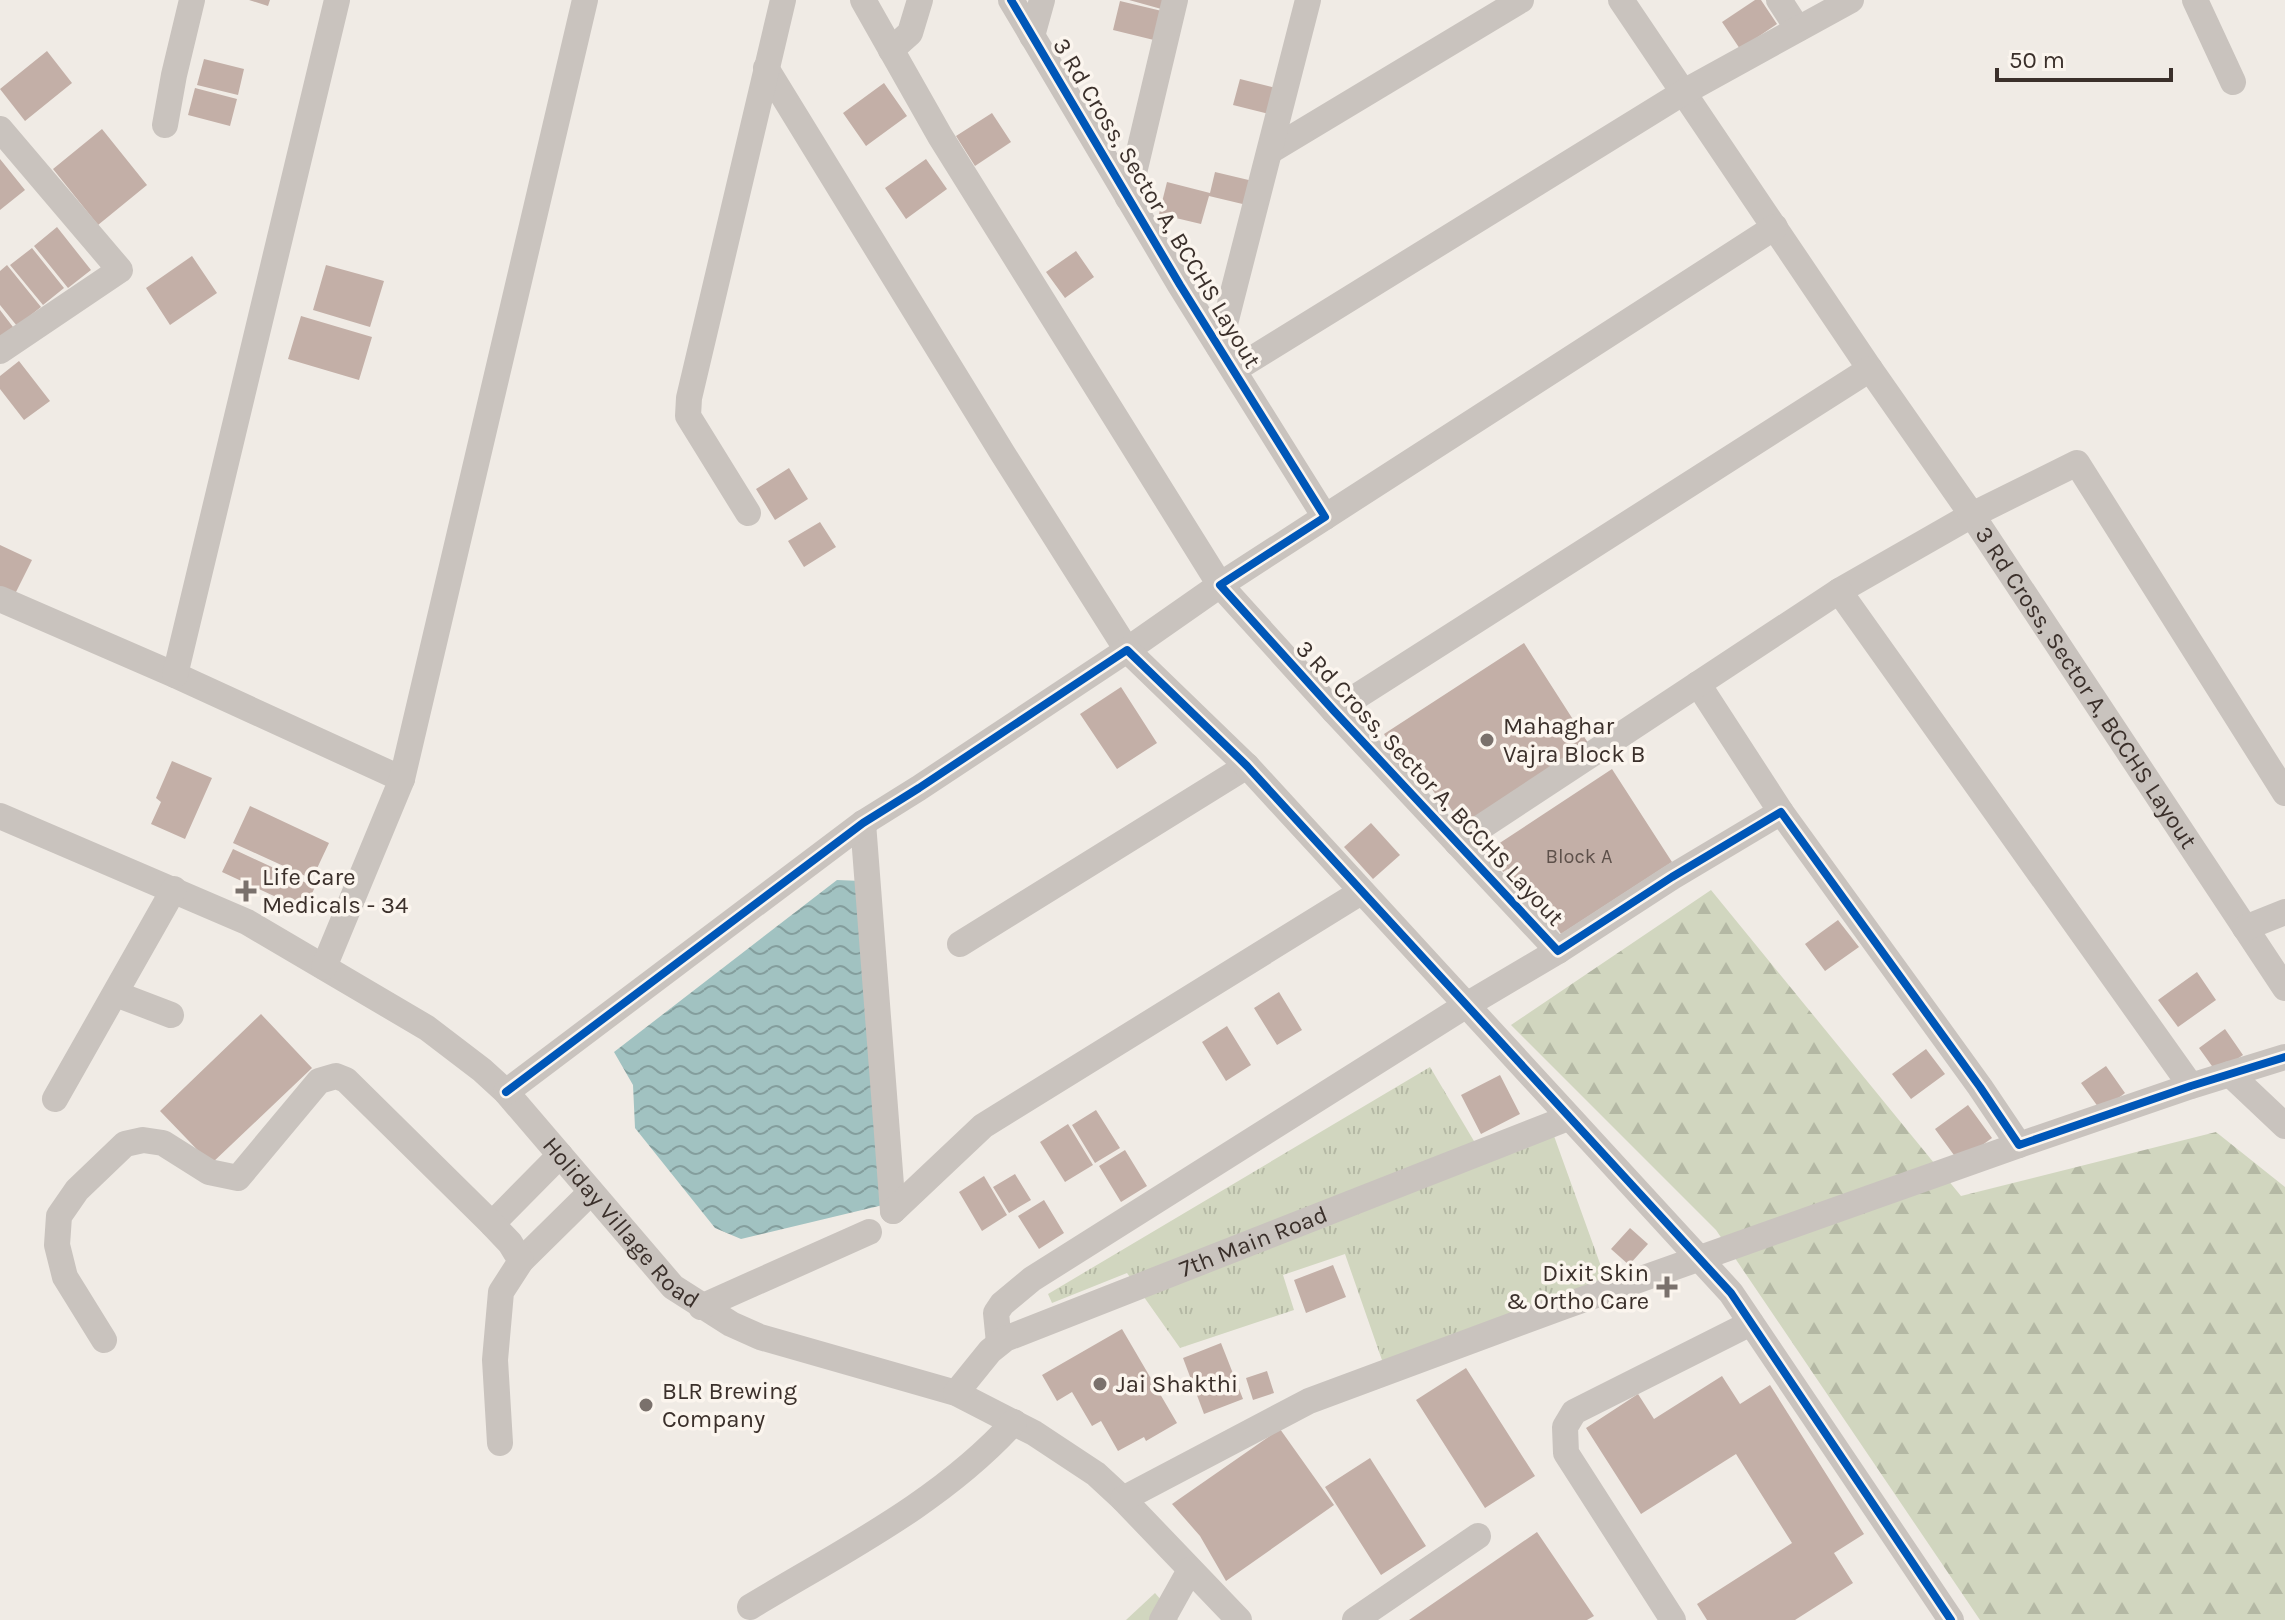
<svg xmlns="http://www.w3.org/2000/svg" width="2285" height="1620" font-family="Karla,sans-serif">
	<defs>
		<pattern id="forest-firs" width="22" height="20" patternUnits="userSpaceOnUse" patternTransform="scale(2)"><rect width="22" height="20" fill="#d1d6bf"/><path d="M5 1l3.5 6h-7zM16 11l3.5 6h-7z" fill="#b4b8a4"/></pattern>
		<pattern id="park-tufts" width="24" height="20" patternUnits="userSpaceOnUse" patternTransform="scale(2)"><rect width="24" height="20" fill="#d1d6bf"/><path d="M3 7l-1-3M5 7V3M7 7l1-3M15 17l-1-3M17 17v-4M19 17l1-3" fill="none" stroke="#b4b8a4"/></pattern>
		<pattern id="water-waves" width="16" height="10" patternUnits="userSpaceOnUse" patternTransform="scale(2)"><rect width="16" height="10" fill="#a1c2c1"/><path d="M0 5q4-4 8 0t8 0" fill="none" stroke="#849e9d"/></pattern>
	</defs>
	<rect width="100%" height="100%" fill="#f0ebe5"/>
	<!-- grass -->
	<path fill="#d1d6bf" d="M1155 1593 1178 1620H1126Z"/>
	<!-- forest -->
	<path fill="url(#forest-firs)" d="M1711 890 1961 1196 2216 1132 2285 1187V1620H1980L1716 1230 1511 1025Z"/>
	<!-- park -->
	<path fill="url(#park-tufts)" d="M1430 1067 1487 1163 1554 1136 1607 1283 1383 1363 1345 1254 1283 1275 1294 1310 1180 1348 1127 1273 1052 1303 1048 1294Z"/>
	<!-- water -->
	<path fill="url(#water-waves)" d="M837 880 862 881 883 1205 741 1239 715 1228 635 1128 633 1085 614 1052Z"/>
	<!-- building -->
	<path fill="#c3afa7" d="M249 0H270L268 6Z
		M1129 0H1168L1165 10Z
		M1755 0H1761L1777 24 1740 49 1722 22Z
		M1120 1 1166 12 1158 41 1113 30Z
		M47 51 72 83 25 121 0 89Z
		M204 59 244 69 238 95 197 85Z
		M1240 79 1280 89 1273 115 1233 105Z
		M884 83 907 116 866 146 843 113Z
		M195 88 237 99 230 126 188 115Z
		M992 113 1011 142 975 166 956 136Z
		M102 129 147 185 98 225 53 169Z
		M0 159 25 190 0 210Z
		M926 159 947 189 906 219 885 188Z
		M1215 172 1257 182 1251 206 1209 196 1201 224 1159 214 1167 182 1210 193Z
		M57 227 91 270 68 288 34 246Z
		M32 248 64 288 43 305 10 265Z
		M1076 251 1094 277 1065 298 1046 272Z
		M192 256 217 293 170 325 146 288Z
		M7 265 41 307 17 326 0 305V271Z
		M326 265 384 281 370 327 313 310Z
		M0 310 13 327 0 338Z
		M301 316 372 337 359 380 288 359Z
		M19 361 50 401 24 420 0 389V376Z
		M789 468 808 499 775 520 756 489Z
		M820 522 836 547 804 567 788 541Z
		M0 545 32 560 14 596 0 589Z
		M1524 643 1590 746 1467 826 1457 810 1453 812 1440 792 1436 795 1408 753 1403 757 1395 745 1392 747 1384 734Z
		M1121 687 1157 743 1117 769 1080 714Z
		M172 761 212 778 185 839 151 824 161 802 156 798Z
		M1612 769 1672 862 1561 934 1552 920 1549 922 1537 904 1533 906 1508 869 1503 872 1497 861 1493 863 1486 852Z
		M250 806 329 843 312 879 233 843Z
		M1371 823 1400 855 1373 879 1344 847Z
		M233 849 315 887 304 910 222 872Z
		M1838 920 1859 947 1825 971 1805 944Z
		M2197 972 2216 1000 2178 1027 2158 1000Z
		M1279 992 1302 1030 1277 1045 1254 1008Z
		M261 1014 312 1068 211 1164 160 1111Z
		M1227 1026 1251 1065 1226 1081 1202 1042Z
		M2225 1029 2243 1055 2217 1073 2199 1048Z
		M1926 1049 1945 1074 1911 1099 1892 1074Z
		M2106 1066 2125 1093 2101 1111 2081 1083Z
		M1500 1075 1520 1114 1481 1134 1461 1095Z
		M1968 1105 1992 1138 1959 1162 1935 1129Z
		M1096 1110 1120 1148 1095 1163 1072 1125Z
		M1068 1124 1093 1165 1065 1182 1040 1142Z
		M1125 1150 1147 1186 1121 1202 1099 1166Z
		M1015 1174 1031 1200 1009 1213 993 1187Z
		M984 1176 1007 1215 982 1231 959 1192Z
		M1044 1200 1064 1233 1039 1249 1018 1216Z
		M1630 1228 1648 1244 1629 1265 1611 1249Z
		M1333 1265 1346 1297 1306 1313 1294 1280Z
		M1122 1329 1177 1423 1146 1441 1144 1437 1118 1451 1101 1421 1092 1426 1072 1392 1057 1401 1042 1375Z
		M1221 1343 1243 1399 1204 1414 1183 1358Z
		M1466 1368 1535 1476 1485 1508 1416 1400Z
		M1267 1371 1274 1393 1253 1400 1246 1378Z
		M1722 1376 1740 1404 1770 1385 1864 1534 1834 1553 1853 1583 1795 1620H1707L1697 1604 1792 1543 1736 1454 1641 1514 1586 1428 1638 1394 1654 1419Z
		M1280 1429 1334 1505 1226 1581 1200 1536 1172 1504Z
		M1370 1458 1426 1546 1381 1575 1325 1487Z
		M1537 1532 1594 1616 1587 1620H1409Z"/>
	<g fill="none" stroke-linecap="round" stroke-linejoin="round">
		<!-- minor -->
		<g stroke="#c9c3be" stroke-width="26">
			<path d="M1011 0 1180 285 1325 517 1220 585 1334 711 1558 951 1672 877 1781 812 1980 1087 2019 1145 2191 1086 2285 1057"/>
			<path d="M1621 0 1870 369"/>
			<path d="M1779 0 1798 29"/>
			<path d="M2195 0 2233 82"/>
			<path d="M1032 36 1042 0"/>
			<path d="M891 50 910 33 920 0"/>
			<path d="M766 68 1003 454 1127 650 1220 585 940 136 863 0"/>
			<path d="M165 125 174 75 192 0"/>
			<path d="M0 129 120 270 0 351"/>
			<path d="M1270 151 1521 0"/>
			<path d="M1128 198 1175 0"/>
			<path d="M1219 347 1308 0"/>
			<path d="M1234 370 1684 92 1851 0"/>
			<path d="M748 513 688 416 689 398 783 0"/>
			<path d="M1325 517 1775 227"/>
			<path id="s1" d="M1839 591 1972 515 2285 988"/>
			<path d="M0 599 175 675 402 779"/>
			<path d="M175 675 337 0"/>
			<path d="M1698 684 1781 812"/>
			<path d="M1334 711 1870 369 1972 515 2077 463 2285 793"/>
			<path id="s2" d="M0 816 247 922 427 1028 482 1070 506 1092 673 1287 731 1324 760 1337 956 1393 1034 1433 1096 1474 1123 1499 1239 1620"/>
			<path d="M863 823 893 1211"/>
			<path d="M1457 843 1839 591 2191 1086"/>
			<path d="M2245 928 2285 912"/>
			<path d="M960 944 1247 766"/>
			<path d="M324 967 402 779 585 0"/>
			<path d="M116 994 171 1015"/>
			<path d="M2230 1074 2285 1126"/>
			<path d="M506 1092 863 823 919 788 1127 650 1247 766 1731 1293 1951 1620"/>
			<path d="M55 1099 174 889"/>
			<path d="M893 1211 983 1126 1361 892"/>
			<path d="M492 1224 560 1155"/>
			<path d="M521 1261 591 1192"/>
			<path d="M701 1307 869 1232"/>
			<path d="M104 1340 65 1277 57 1245 59 1216 77 1190 125 1144 143 1140 163 1143 209 1172 238 1178 319 1081 336 1076 346 1080 492 1224 510 1243 521 1261 501 1292 495 1360 500 1443"/>
			<path d="M999 1343 996 1313 1002 1304 1032 1279 1465 1006 1558 951"/>
			<path id="s3" d="M956 1393 990 1351 1005 1339 1568 1118"/>
			<path d="M1123 1499 1309 1401 1565 1306 2019 1145"/>
			<path d="M750 1607C841 1552 942 1502 1014 1422"/>
			<path d="M1162 1620 1190 1570"/>
			<path d="M1355 1620 1478 1536"/>
			<path d="M1673 1620 1566 1453 1565 1427 1574 1412 1751 1323"/>
		</g>
		<!-- cycleway casing -->
		<g stroke="#fbf5ee" stroke-width="13">
			<path id="cycleway" d="M1011 0 1180 285 1325 517 1220 585 1334 711 1558 951 1672 877 1781 812 1980 1087 2019 1145 2191 1086 2285 1057
				M506 1092 863 823 919 788 1127 650 1247 766 1731 1293 1951 1620"/>
		</g>
		<!-- cycleway -->
		<use href="#cycleway" stroke="#0057b8" stroke-width="8"/>
	</g>
	<!-- markers -->
	<g fill="#7a716c" stroke="#fbf5ee" stroke-width="3">
		<circle cx="1487" cy="740" r="8"/>
		<path d="M242 879h8v8h8v8h-8v8h-8v-8h-8v-8h8z"/>
		<path d="M1663 1275h8v8h8v8h-8v8h-8v-8h-8v-8h8z"/>
		<circle cx="1100" cy="1384" r="8"/>
		<circle cx="646" cy="1405" r="8"/>
	</g>
	<g text-anchor="middle" dominant-baseline="central" stroke-width="7" stroke-linejoin="round" paint-order="stroke">
		<!-- number labels -->
		<g font-size="20" fill="#5d504a">
			<text x="1579" y="856">Block A</text>
		</g>
		<!-- street labels -->
		<g font-size="24" fill="#3b302b" stroke="#fbf5ee">
			<text transform="translate(1157 203) rotate(59)">3 Rd Cross, Sector A, BCCHS Layout</text>
			<text stroke="none"><textPath href="#s1" startOffset="360">3 Rd Cross, Sector A, BCCHS Layout</textPath></text>
			<text transform="translate(1430 783) rotate(47)">3 Rd Cross, Sector A, BCCHS Layout</text>
			<text stroke="none"><textPath href="#s2" startOffset="754">Holiday Village Road</textPath></text>
			<text stroke="none"><textPath href="#s3" startOffset="340">7th Main Road</textPath></text>
		</g>
		<!-- poi labels -->
		<g font-size="24" fill="#3b302b" stroke="#fbf5ee" text-anchor="start">
			<text x="1503" y="726">Mahaghar<tspan x="1503" dy="28">Vajra Block B</tspan></text>
			<text x="262" y="877">Life Care<tspan x="262" dy="28">Medicals - 34</tspan></text>
			<text x="1649" y="1273" text-anchor="end">Dixit Skin<tspan x="1649" dy="28">&amp; Ortho Care</tspan></text>
			<text x="1116" y="1384">Jai Shakthi</text>
			<text x="662" y="1391">BLR Brewing<tspan x="662" dy="28">Company</tspan></text>
		</g>
	</g>
	<!-- scale -->
	<path d="M1997 68v12h174v-12" fill="none" stroke="#3b302b" stroke-width="4"/>
	<text x="2009" y="68" font-size="24" fill="#3b302b" stroke="#fbf5ee" stroke-width="6" paint-order="stroke">50 m</text>
</svg>
